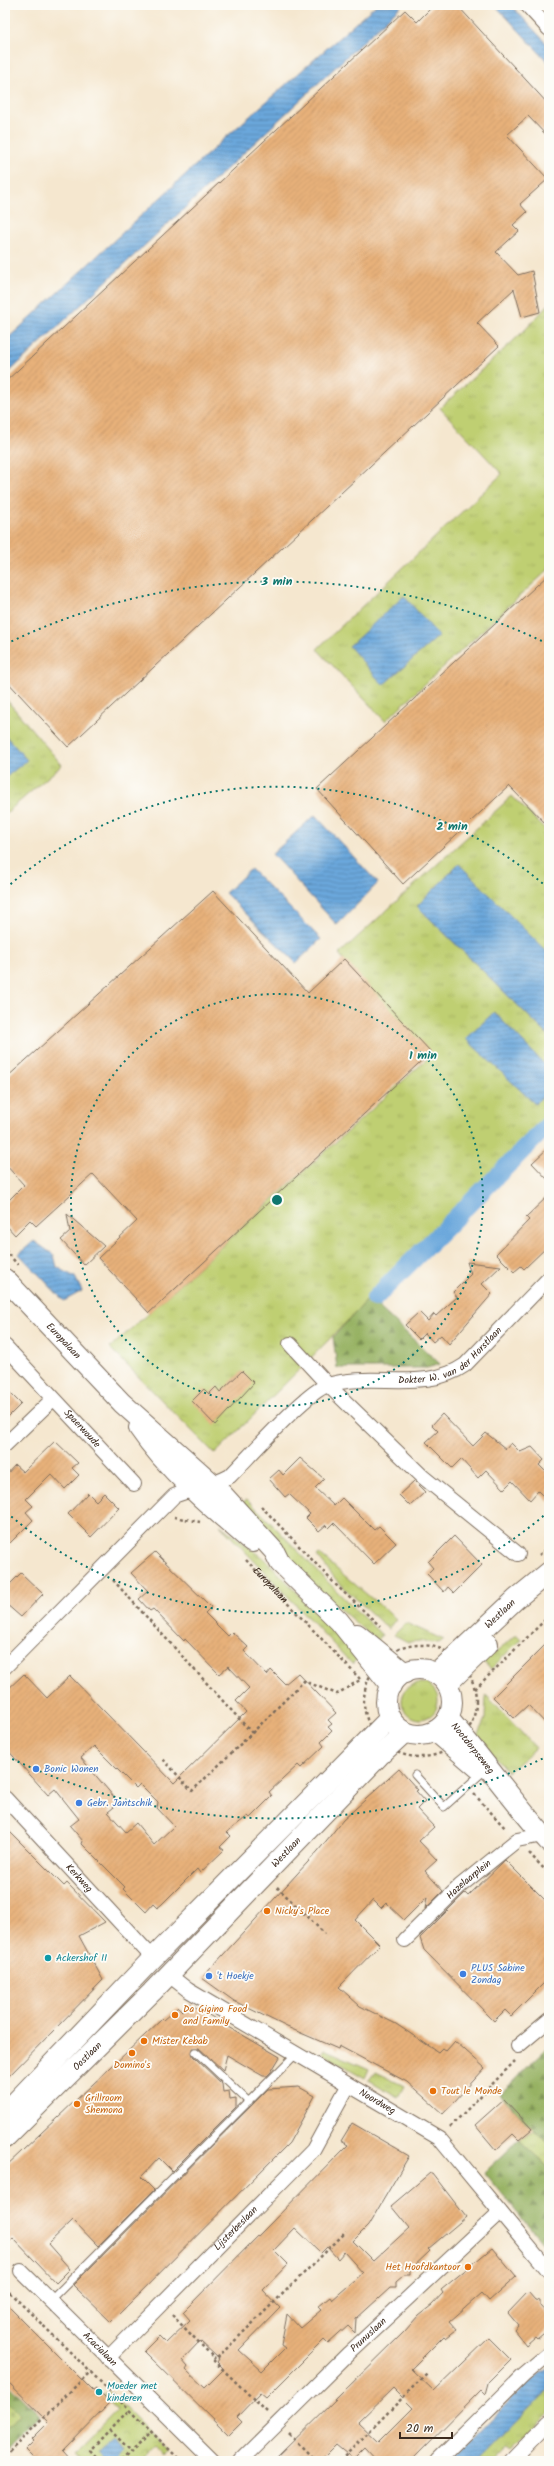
<svg xmlns="http://www.w3.org/2000/svg" width="554" height="2466" font-family="Kalam,sans-serif">
	<defs>
		<pattern id="grass-tufts" width="24" height="20" patternUnits="userSpaceOnUse"><rect width="24" height="20" fill="#bfcf72"/><path d="M3 7l-1-3M5 7V3M7 7l1-3M15 17l-1-3M17 17v-4M19 17l1-3" fill="none" stroke="#a5b262"/></pattern>
		<pattern id="forest-firs" width="22" height="20" patternUnits="userSpaceOnUse"><rect width="22" height="20" fill="#97b264"/><path d="M5 1l3.5 6h-7zM16 11l3.5 6h-7z" fill="#7c9152"/></pattern>
		<pattern id="cemetery-stones" width="16" height="16" patternUnits="userSpaceOnUse"><rect width="16" height="16" fill="#bfcf72"/><path d="M2 7V4a2 2 0 0 1 4 0v3zM10 15v-3a2 2 0 0 1 4 0v3z" fill="#a5b262"/></pattern>
		<pattern id="park-crowns" width="20" height="18" patternUnits="userSpaceOnUse"><rect width="20" height="18" fill="#bfcf72"/><path d="M2 6a3 3 0 1 1 6 0M12 15a3 3 0 1 1 6 0" fill="none" stroke="#a5b262"/></pattern>
		<pattern id="water-rules" width="6" height="5" patternUnits="userSpaceOnUse"><rect width="6" height="5" fill="#6ba7dc"/><path d="M0 2.5h6" fill="none" stroke="#5988b2"/></pattern>
		<pattern id="building-hatch" width="6" height="6" patternUnits="userSpaceOnUse"><rect width="6" height="6" fill="#e7b17a"/><path d="M-1 1l2-2M0 6l6-6M5 7l2-2" fill="none" stroke="#c79869"/></pattern>
	</defs>
	<rect width="100%" height="100%" fill="#fdfcf7"/>
	<filter id="ink" filterUnits="userSpaceOnUse"><feTurbulence type="fractalNoise" baseFrequency=".025" numOctaves="2"/><feDisplacementMap in="SourceGraphic" scale="8" xChannelSelector="R" yChannelSelector="G"/><feConvolveMatrix kernelMatrix="1 2 1 2 8 2 1 2 1" color-interpolation-filters="sRGB"/></filter>
	<filter id="wash" filterUnits="userSpaceOnUse"><feTurbulence type="fractalNoise" baseFrequency=".012" numOctaves="4" result="noise"/><feDisplacementMap in="SourceGraphic" scale="16" xChannelSelector="R" yChannelSelector="G"/><feGaussianBlur stdDeviation="0.9" result="paint"/><feColorMatrix in="noise" values="0 0 0 0 0 0 0 0 0 0 0 0 0 0 0 0 0 1.4 0 .05"/><feComposite in="paint" operator="in"/></filter>
	<g filter="url(#wash)">
		<rect width="100%" height="100%" fill="#f5e7cf"/>
		<!-- grass -->
		<path fill="url(#grass-tufts)" stroke="#7d7c48" d="M549 304V569L385 721 317 649 502 474 440 408 524 331Z
			M5 698 62 765 5 814V778L26 760 5 735Z
			M512 796 549 833V954L459 864 417 906 549 1036V1069L494 1013 535 1104 549 1090V1119C436 1229 327 1343 215 1454L110 1348 428 1058 339 954Z
			M247 1499C293 1544 335 1592 382 1635L377 1641C328 1600 280 1555 240 1505Z
			M220 1525 265 1559 359 1657 352 1664Z
			M319 1554 396 1619 388 1629 338 1582 317 1556Z
			M406 1623 444 1640 437 1643 421 1641 408 1642 394 1635Z
			M516 1634 521 1639 491 1669 480 1659 498 1651Z
			M402 1701a18 18 0 1 1 36 0a18 18 0 1 1-36 0Z
			M486 1695 536 1748 508 1772 477 1736 485 1719Z
			M324 2049 369 2069 365 2078 322 2053Z
			M375 2072 404 2086 398 2097 369 2080Z
			M533 2130 549 2142V2168L519 2140Z
			M549 2389V2413L511 2451 507 2448 494 2461H479Z"/>
		<!-- forest -->
		<path fill="url(#forest-firs)" stroke="#696e41" d="M369 1298 440 1364 427 1368H337L333 1337Z
			M549 2046V2142L532 2129 500 2094Z
			M519 2140 549 2168V2251L484 2173Z
			M5 2381 40 2415 5 2450V2429L20 2414 5 2399Z"/>
		<!-- cemetery -->
		<path fill="url(#cemetery-stones)" stroke="#7d7c48" d="M5 2399 20 2414 5 2429Z"/>
		<!-- park -->
		<path fill="url(#park-crowns)" stroke="#7d7c48" d="M108 2391 169 2452 165 2456 155 2447 141 2461H84L75 2452 117 2409 104 2395Z"/>
		<!-- water -->
		<path fill="url(#water-rules)" stroke="#53687d" d="M376 5H402L5 376V341L224 139Z
			M495 5H511L549 46V63Z
			M404 596 439 636 383 685 349 646Z
			M5 735 27 760 5 778Z
			M315 815 378 883 337 925 272 854Z
			M459 864 549 954V1036L417 906Z
			M251 869 321 939 296 963 225 893Z
			M494 1012 549 1069V1090L535 1104 466 1039Z
			M34 1241 54 1255 57 1267 75 1277 82 1291 64 1301 19 1254Z
			M549 2367V2389L479 2461H451L524 2387Z
			M112 2439 122 2449 115 2459 107 2461 98 2452Z"/>
		<g fill="none" stroke-linecap="round" stroke-linejoin="round">
			<!-- canal -->
			<path stroke="#6ba7dc" stroke-width="18" d="M375 1298 549 1124"/>
		</g>
		<g id="blocks">
			<!-- building -->
			<path fill="url(#building-hatch)" fill-rule="evenodd" d="M434 5H457L549 105V138L528 116 507 135 548 179 520 204 527 212 513 225 519 231 496 252 518 275 532 271 540 312 522 317 514 289 477 323 499 346 68 747 5 679V382L405 10 417 22Z
				M549 574V827L509 786 403 884 317 789Z
				M213 891 308 993 344 959 431 1052 149 1313 98 1258 137 1221 93 1174 36 1226 30 1220 15 1235 5 1224V1204L24 1185 5 1164V1079Z
				M549 1147V1181L532 1163Z
				M549 1195V1245L524 1269 521 1266 514 1272 496 1254 529 1220 526 1217Z
				M67 1214 104 1246 84 1265 61 1240 70 1232Z
				M467 1262 501 1266 482 1284 492 1294 449 1344 441 1335 433 1342 425 1333 419 1339 405 1325 419 1312 428 1321 434 1314 436 1316 457 1297 453 1292 471 1274Z
				M242 1371 254 1383 215 1425 192 1401 204 1389 209 1394 216 1387 220 1392Z
				M5 1388 21 1404 5 1420Z
				M442 1414 473 1446 486 1433 506 1449 511 1443 520 1452 532 1447 544 1460 539 1465 549 1475V1502L538 1491 530 1500 512 1481 504 1489 486 1470 478 1478 461 1459 452 1468 426 1442 438 1431 432 1425Z
				M55 1441 78 1463 72 1468 79 1475 65 1489 51 1474 26 1499 33 1506 26 1512 33 1520 5 1548V1476L15 1465 23 1472Z
				M300 1458 324 1479 315 1488 334 1506 342 1498 374 1530 379 1526 396 1543 374 1564 334 1523 329 1528 326 1525 319 1531 306 1518 310 1514 289 1494 285 1497 269 1479 279 1470 283 1475Z
				M414 1481 425 1492 410 1506 399 1495Z
				M88 1493 96 1501 104 1493 119 1508 91 1537 68 1514Z
				M454 1536 482 1565 454 1593 448 1587 444 1592 427 1574 433 1568 428 1562Z
				M155 1552 211 1607 205 1613 228 1636 232 1632 248 1647 244 1651 267 1675 271 1670 285 1684 298 1673 336 1713 328 1720 332 1724 328 1727 332 1731 321 1742 324 1746 301 1768 298 1765 283 1779 269 1792 272 1796 250 1818 248 1816 227 1832 231 1836 220 1847 224 1850 200 1873 197 1869 161 1905 157 1908 153 1904 146 1912 123 1889 125 1887 82 1844 83 1841 70 1826 79 1819 55 1789 48 1795 5 1747V1692L24 1674 47 1698 70 1676 174 1783 246 1712 236 1701 249 1688 228 1666 219 1674 185 1639 184 1641 153 1609 150 1611 139 1599 148 1591 131 1573ZM94 1746 136 1788 140 1784 158 1802 157 1808 174 1826 154 1845 136 1823 126 1832 108 1812 119 1803 81 1758Z
				M21 1573 43 1594 21 1617 5 1603V1589Z
				M549 1641V1727L528 1705 514 1718 493 1697Z
				M399 1769 418 1790 416 1791 425 1801 417 1809 434 1827 419 1841 437 1860 425 1871 443 1891 425 1909 427 1897 404 1920 386 1903 381 1908 373 1900 355 1920 380 1945 339 1987 360 2006 396 2024 438 2052 442 2048 446 2051 455 2041 485 2068 443 2114 407 2082 339 2046 338 2049 287 2027 234 2001 202 1978 318 1851 343 1820Z
				M5 1827 64 1886 67 1883 105 1922 79 1936 103 1980 5 2080Z
				M505 1860 549 1904V1978L511 2016 505 2010 494 2021 424 1950 420 1938 465 1893 468 1896Z
				M190 2004 280 2057 271 2072 267 2076H263L227 2055 223 2070 199 2048H193V2056L222 2084 223 2092 229 2091 230 2099 236 2098V2107L172 2171 159 2158 141 2177 154 2190 98 2246 73 2220 48 2244 70 2269 56 2283 13 2238 5 2246V2167L162 2019 163 2020 178 2007 182 2011Z
				M299 2087 315 2096 289 2143 111 2322 73 2285 268 2089Z
				M504 2099 532 2129 519 2140 513 2134 496 2150 475 2125Z
				M352 2123 409 2156 368 2226 353 2241 373 2261 409 2228 391 2206 430 2173H432L466 2217 428 2249 430 2251 410 2270V2275H404L396 2282V2288H390L356 2319 355 2333 348 2326 328 2344 324 2340 266 2398 260 2393 237 2417 242 2422 229 2435 144 2351 159 2336 166 2343 190 2320 183 2312 348 2145 341 2141ZM295 2228 321 2253 327 2247 338 2259 344 2252 363 2273 332 2300 330 2297 318 2307 321 2310 300 2328 287 2314 281 2345 285 2348 262 2371 239 2350 280 2308 263 2290 288 2264 274 2250ZM200 2341 219 2359 217 2362 224 2369 205 2388 186 2370 188 2367 182 2360Z
				M492 2248 516 2277 489 2301 482 2293 449 2322 456 2330 446 2338 444 2336 411 2369 434 2391 489 2338 511 2360 488 2383 485 2394 481 2390 411 2461H378L365 2447 353 2459 336 2445 320 2461H273L405 2331 418 2316 432 2305 443 2293 441 2290ZM393 2388 413 2408 379 2442 358 2422Z
				M528 2292 535 2300 540 2301V2306L549 2316V2329L537 2339 535 2337 526 2345 514 2330 518 2325 508 2313Z
				M5 2303 93 2391 96 2389 110 2403 63 2451 72 2461H36L25 2450 34 2441 32 2439 49 2422 5 2379Z"/>
		</g>
	</g>
	<g filter="url(#ink)">
		<use href="#blocks" fill-opacity="0" stroke="#7c6c5c" stroke-width="1"/>
		<g fill="none" stroke-linecap="round" stroke-linejoin="round">
			<!-- service casing -->
			<g stroke="#7c6c5c" stroke-width="9">
				<path id="service" d="M415 1775 444 1807 483 1772
					M196 2052 249 2102
					M51 2300 295 2055"/>
			</g>
			<!-- minor casing -->
			<g stroke="#7c6c5c" stroke-width="16">
				<g id="minor">
					<path d="M527 5 549 29"/>
					<path d="M290 1344 328 1385 423 1477 518 1554"/>
					<path id="s2" d="M5 1346 134 1484"/>
					<path d="M5 1445 53 1399"/>
					<path id="s3" d="M5 1667 174 1496C193 1488 212 1486 230 1476 249 1457 307 1391 328 1385 373 1371 425 1393 465 1365L549 1278"/>
					<path id="s4" d="M5 1798 153 1958"/>
					<path id="s5" d="M405 1940 460 1886 517 1840 543 1835"/>
					<path id="s6" d="M169 1975 188 1990 439 2138 549 2271"/>
					<path d="M518 2046 549 2020"/>
					<path id="s7" d="M21 2271 213 2461"/>
					<path id="s8" d="M108 2358 313 2150 348 2086"/>
					<path id="s9" d="M240 2461 349 2353 500 2212"/>
					<path d="M437 2461 523 2376 549 2354"/>
					<path d="M511 2461 549 2422"/>
				</g>
			</g>
			<!-- secondary casing -->
			<g stroke="#7c6c5c" stroke-width="22">
				<g id="secondary">
					<path id="s10" d="M5 1279 122 1403 214 1485 274 1551 280 1563 339 1621 391 1686"/>
					<path d="M139 1428C169 1472 211 1507 252 1542"/>
					<path d="M357 1634 405 1673"/>
					<circle cx="419" cy="1702" r="33"/>
					<path id="s11" d="M436 1674 516 1599 549 1572"/>
					<path d="M447 1684 488 1644"/>
					<path id="s12" d="M448 1718C483 1759 513 1802 549 1842"/>
					<path d="M435 1731 478 1768"/>
					<path d="M5 2113 153 1958 390 1718"/>
					<path id="s13" d="M5 2138 152 1992 379 1756 405 1732"/>
				</g>
			</g>
			<!-- path -->
			<g stroke="#7c6c5c" stroke-width="2.5" stroke-dasharray="3 3" stroke-linecap="butt">
				<path d="M5 1250 18 1265"/>
				<path d="M261 1506 336 1585 380 1626"/>
				<path d="M174 1517 200 1522"/>
				<path d="M539 1555 549 1547"/>
				<path id="s1" d="M246 1560 360 1679"/>
				<path d="M113 1580 252 1733 192 1791 162 1758"/>
				<circle cx="420" cy="1701" r="56"/>
				<path d="M475 1689 549 1616"/>
				<path d="M252 1733 304 1681 337 1694 360 1680"/>
				<path d="M474 1794 506 1829"/>
				<path d="M529 1853 549 1874"/>
				<path d="M277 1887 325 1934"/>
				<path d="M450 2127 515 2061"/>
				<path d="M5 2288 181 2461"/>
				<path d="M172 2315 215 2359"/>
				<path d="M267 2412 214 2361 346 2232"/>
				<path d="M110 2430 131 2451"/>
				<path d="M289 2434 316 2461"/>
				<path d="M5 2456 91 2371"/>
				<path d="M100 2461 90 2450 129 2410"/>
				<path d="M121 2461 151 2432"/>
				<path d="M340 2461 427 2373"/>
			</g>
			<!-- service -->
			<use href="#service" stroke="#fff" stroke-width="7"/>
			<!-- minor -->
			<use href="#minor" stroke="#fff" stroke-width="14"/>
			<!-- secondary -->
			<use href="#secondary" stroke="#fff" stroke-width="20"/>
		</g>
	</g>
	<!-- distance rings -->
	<g fill="none" stroke="#0f766e" stroke-width="2" stroke-dasharray="2 4">
		<circle cx="277" cy="1200" r="206"/>
		<path d="M548 1512A413 413 0 0 1 6 1512M6 888A413 413 0 0 1 548 888"/>
		<path d="M548 1756A619 619 0 0 1 6 1756M6 644A619 619 0 0 1 548 644"/>
	</g>
	<!-- markers -->
	<g fill="#3f7fe0" stroke="#fdfcf7" stroke-width="1.5">
		<circle cx="36" cy="1769" r="4"/>
		<circle cx="79" cy="1803" r="4"/>
		<circle cx="463" cy="1974" r="4"/>
		<circle cx="209" cy="1976" r="4"/>
	</g>
	<g fill="#e8710a" stroke="#fdfcf7" stroke-width="1.5">
		<circle cx="267" cy="1911" r="4"/>
		<circle cx="175" cy="2015" r="4"/>
		<circle cx="144" cy="2041" r="4"/>
		<circle cx="132" cy="2053" r="4"/>
		<circle cx="433" cy="2091" r="4"/>
		<circle cx="77" cy="2104" r="4"/>
		<circle cx="468" cy="2267" r="4"/>
	</g>
	<g fill="#0f9aa8" stroke="#fdfcf7" stroke-width="1.5">
		<circle cx="48" cy="1958" r="4"/>
		<circle cx="99" cy="2392" r="4"/>
	</g>
	<g text-anchor="middle" dominant-baseline="central" stroke-width="3.5" stroke-linejoin="round" paint-order="stroke">
		<!-- street labels -->
		<g font-size="10" fill="#3b2a1e" stroke="#fdfcf7">
			<text stroke="none"><textPath href="#s10" startOffset="85">Europalaan</textPath></text>
			<text stroke="none"><textPath href="#s3" startOffset="565">Dokter W. van der Horstlaan</textPath></text>
			<text stroke="none"><textPath href="#s2" startOffset="113">Spaerwoude</textPath></text>
			<text stroke="none"><textPath href="#s1" startOffset="35">Europalaan</textPath></text>
			<text stroke="none"><textPath href="#s11" startOffset="88">Westlaan</textPath></text>
			<text stroke="none"><textPath href="#s12" startOffset="39">Nootdorpseweg</textPath></text>
			<text stroke="none"><textPath href="#s13" startOffset="401">Westlaan</textPath></text>
			<text stroke="none"><textPath href="#s4" startOffset="109">Kerkweg</textPath></text>
			<text stroke="none"><textPath href="#s5" startOffset="88">Hazelaarplein</textPath></text>
			<text stroke="none"><textPath href="#s13" startOffset="116">Oostlaan</textPath></text>
			<text stroke="none"><textPath href="#s6" startOffset="244">Noordweg</textPath></text>
			<text stroke="none"><textPath href="#s8" startOffset="182">Lijsterbeslaan</textPath></text>
			<text stroke="none"><textPath href="#s9" startOffset="180">Prunuslaan</textPath></text>
			<text stroke="none"><textPath href="#s7" startOffset="111">Acacialaan</textPath></text>
		</g>
		<!-- shop labels -->
		<g font-size="10" fill="#366cbe" stroke="#fdfcf7" text-anchor="start">
			<text x="44" y="1769">Bonic Wonen</text>
			<text x="87" y="1803">Gebr. Jantschik</text>
			<text x="471" y="1968">PLUS Sabine<tspan x="471" dy="12">Zondag</tspan></text>
			<text x="217" y="1976">'t Hoekje</text>
		</g>
		<!-- food labels -->
		<g font-size="10" fill="#c56008" stroke="#fdfcf7" text-anchor="start">
			<text x="275" y="1911">Nicky's Place</text>
			<text x="183" y="2009">Da Gigino Food<tspan x="183" dy="12">and Family</tspan></text>
			<text x="152" y="2041">Mister Kebab</text>
			<text x="132" y="2065" text-anchor="middle">Domino's</text>
			<text x="441" y="2091">Tout le Monde</text>
			<text x="85" y="2098">Grillroom<tspan x="85" dy="12">Shemona</tspan></text>
			<text x="460" y="2267" text-anchor="end">Het Hoofdkantoor</text>
		</g>
		<!-- culture labels -->
		<g font-size="10" fill="#0d838f" stroke="#fdfcf7" text-anchor="start">
			<text x="56" y="1958">Ackershof II</text>
			<text x="107" y="2386">Moeder met<tspan x="107" dy="12">kinderen</tspan></text>
		</g>
	</g>
	<circle cx="277" cy="1200" r="6" fill="#0f766e" stroke="#fdfcf7" stroke-width="2"/>
	<g font-size="12" text-anchor="middle" font-weight="bold" fill="#0f766e" stroke="#fdfcf7" stroke-width="3.5" stroke-linejoin="round" paint-order="stroke">
		<text x="277" y="585">3 min</text>
		<text x="452" y="830">2 min</text>
		<text x="423" y="1059">1 min</text>
	</g>
	<!-- margin -->
	<rect width="554" height="2466" fill="none" stroke="#fdfcf7" stroke-width="20"/>
	<!-- scale -->
	<path d="M400 2432v6h52v-6" fill="none" stroke="#3b2a1e" stroke-width="2"/>
	<text x="406" y="2432" font-size="12" fill="#3b2a1e" stroke="#fdfcf7" stroke-width="3" paint-order="stroke">20 m</text>
</svg>
